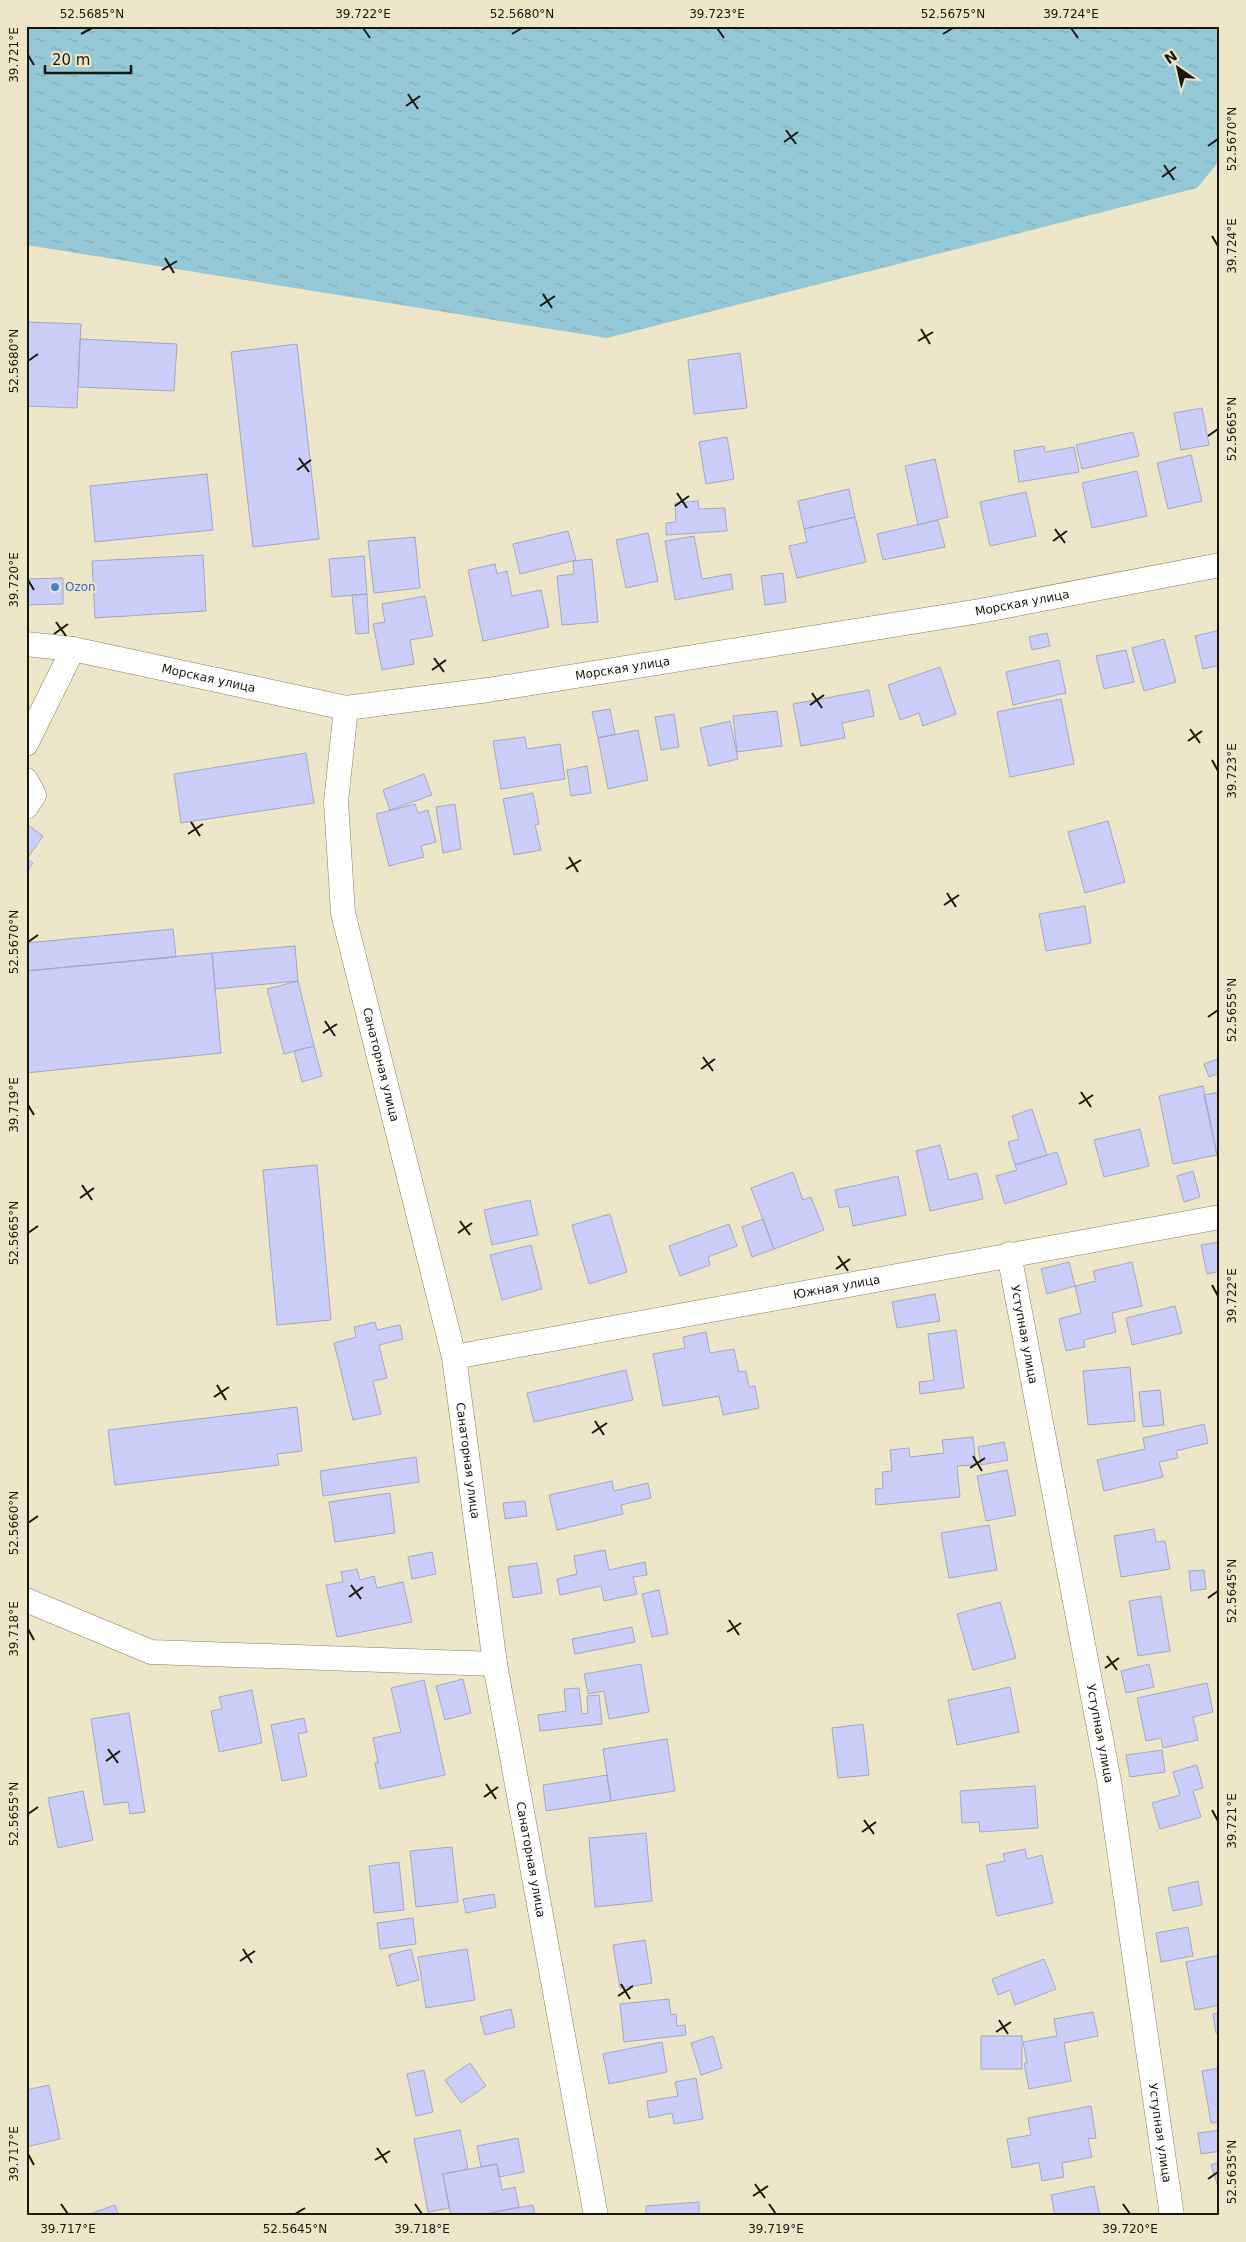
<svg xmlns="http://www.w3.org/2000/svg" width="1246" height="2242" font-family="'DejaVu Sans',sans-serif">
	<defs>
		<pattern id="water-ripples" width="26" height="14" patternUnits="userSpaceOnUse" patternTransform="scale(1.25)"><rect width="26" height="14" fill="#94c8d7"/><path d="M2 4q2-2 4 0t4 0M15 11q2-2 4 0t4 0" fill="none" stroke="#7fabb7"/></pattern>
	</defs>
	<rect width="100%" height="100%" fill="#ede6c8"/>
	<!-- water -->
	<path fill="url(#water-ripples)" d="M26 26H1220V160L1197 188 607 338 26 245Z"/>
	<!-- building -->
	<path fill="#cacdf7" stroke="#a5a7c3" d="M26 322 81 324 77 408 26 406Z
		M80 339 177 344 174 391 78 387Z
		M297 344 319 539 253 547 231 352Z
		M740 353 747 408 694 414 688 360Z
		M1202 408 1209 445 1181 450 1174 413Z
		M1133 432 1139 456 1082 469 1076 445Z
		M727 437 734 479 706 484 699 442Z
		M1044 446 1045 452 1074 447 1079 472 1019 482 1014 451Z
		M1191 455 1202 501 1168 509 1157 463Z
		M935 459 948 517 918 525 905 466Z
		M1137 471 1147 516 1092 528 1082 483Z
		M207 474 213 530 95 542 90 486Z
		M849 489 855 517 804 529 798 501Z
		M1026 492 1036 536 990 546 980 502Z
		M698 501 699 509 725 508 727 531 666 535V523L676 522 675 503Z
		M855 517 866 562 797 578 789 546 807 542 804 529Z
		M938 520 945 547 883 560 877 534Z
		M568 531 576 560 520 574 513 544Z
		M648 533 658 581 626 588 616 540Z
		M694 536 702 579 731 574 733 589 675 600 665 541Z
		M415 537 420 588 374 593 368 541Z
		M203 555 206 611 95 618 92 561Z
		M364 556 367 594 332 597 329 559Z
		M592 559 598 622 562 625 557 576 574 574 573 561Z
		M495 564 497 574 507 571 512 596 541 590 549 627 483 641 468 570Z
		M783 573 786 602 765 605 761 576Z
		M63 578V604L26 605V579Z
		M367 594 369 633 356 634 352 595Z
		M425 596 433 636 410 640 414 664 382 670 373 624 385 622 382 604Z
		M1220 630V665L1203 669 1195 636Z
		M1047 633 1050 646 1032 650 1029 637Z
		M1164 639 1176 682 1144 691 1132 648Z
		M1126 650 1134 682 1104 689 1096 656Z
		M1059 660 1066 693 1013 705 1006 672Z
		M940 667 956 714 923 726 919 713 900 720 888 685Z
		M869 690 874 716 842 723 845 738 801 746 793 704Z
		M1061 699 1074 764 1010 777 997 712Z
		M610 709 615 734 598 738 592 712Z
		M777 711 782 746 737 752 733 716Z
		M674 714 679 747 661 750 655 717Z
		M730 721 738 759 709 766 700 728Z
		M638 730 648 780 608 789 598 738Z
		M525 737 527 749 560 744 565 779 501 789 493 741Z
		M306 753 314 803 181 823 174 774Z
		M587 766 591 793 571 796 567 770Z
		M424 774 432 795 390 810 383 790Z
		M533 793 539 824 535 825 541 850 514 855 503 799Z
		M415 804 418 813 428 810 436 842 421 846 424 857 389 866 376 814Z
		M455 804 461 849 443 853 436 807Z
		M1108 821 1125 882 1085 893 1068 832Z
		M26 824 43 836 27 859 33 863 26 873Z
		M1085 906 1091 943 1046 951 1039 914Z
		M173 929 176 957 26 971V943Z
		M295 946 298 981 215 989 212 953Z
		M212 953 221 1053 26 1073V971Z
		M298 981 314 1046 284 1054 267 989Z
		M314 1046 322 1076 302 1082 294 1051Z
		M1220 1058V1073L1209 1077 1204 1064Z
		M1203 1086 1217 1155 1173 1164 1159 1096Z
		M1220 1092V1154L1217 1155 1204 1095Z
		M1032 1109 1047 1155 1015 1165 1008 1142 1019 1139 1012 1116Z
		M1140 1129 1149 1166 1104 1177 1094 1140Z
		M940 1145 949 1180 977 1173 983 1199 930 1211 916 1151Z
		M1057 1152 1067 1184 1005 1204 996 1176 1017 1170 1015 1165Z
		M317 1165 331 1320 277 1325 263 1170Z
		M1193 1171 1200 1197 1184 1202 1177 1176Z
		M793 1172 803 1200 811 1197 824 1230 774 1249 751 1188Z
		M898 1176 906 1215 853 1226 849 1206 839 1208 835 1190Z
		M530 1200 538 1235 492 1245 484 1210Z
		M610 1214 627 1272 589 1284 572 1225Z
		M763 1219 774 1249 752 1257 742 1227Z
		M729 1224 737 1246 708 1257 710 1265 680 1276 669 1246Z
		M1220 1242V1271L1207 1274 1201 1245Z
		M531 1245 542 1289 502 1300 490 1255Z
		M1069 1262 1075 1286 1047 1294 1041 1269Z
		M1132 1262 1142 1306 1112 1313 1116 1332 1084 1340 1085 1347 1066 1351 1059 1319 1081 1313 1075 1286 1096 1281 1093 1271Z
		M935 1294 940 1321 897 1328 892 1302Z
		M1175 1306 1182 1333 1132 1345 1126 1318Z
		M375 1322 377 1330 400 1325 403 1339 379 1345 387 1378 373 1381 381 1414 353 1420 334 1343 356 1337 354 1327Z
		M956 1330 964 1388 920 1394 919 1382 934 1380 928 1334Z
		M706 1332 710 1353 734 1349 739 1372 746 1371 749 1387 755 1386 759 1408 723 1415 719 1396 663 1406 653 1354 685 1348 683 1337Z
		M1130 1367 1135 1421 1088 1425 1083 1371Z
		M626 1370 633 1400 534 1422 527 1393Z
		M1160 1390 1164 1425 1143 1427 1139 1392Z
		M297 1407 302 1451 277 1454 279 1465 115 1485 108 1430Z
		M1204 1424 1208 1443 1176 1451 1178 1458 1159 1462 1163 1477 1104 1491 1097 1460 1145 1449 1143 1438Z
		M973 1437 976 1465 957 1466 960 1497 876 1505 875 1489 883 1488 882 1472 892 1471 890 1450 909 1448 910 1457 944 1453 942 1440Z
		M1004 1442 1008 1460 981 1465 978 1447Z
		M416 1457 419 1482 323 1496 320 1471Z
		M1007 1470 1016 1515 986 1521 977 1476Z
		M612 1481 614 1491 648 1483 651 1498 621 1505 623 1514 557 1530 549 1495Z
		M390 1493 395 1533 335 1542 329 1502Z
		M525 1501 527 1516 505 1519 503 1503Z
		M989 1525 997 1570 949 1578 941 1533Z
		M1154 1529 1156 1542 1165 1541 1170 1569 1121 1577 1114 1536Z
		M605 1550 609 1570 645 1562 647 1575 633 1577 637 1594 604 1601 601 1586 560 1595 557 1579 577 1574 574 1556Z
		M432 1552 436 1574 412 1579 408 1557Z
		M537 1563 542 1593 513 1598 508 1567Z
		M357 1569 360 1580 374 1576 377 1588 403 1582 412 1622 337 1637 326 1585 343 1582 341 1572Z
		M1204 1570 1206 1589 1191 1591 1189 1571Z
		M659 1590 668 1634 652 1637 642 1594Z
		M1161 1596 1170 1651 1138 1656 1129 1601Z
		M1000 1602 1016 1658 973 1670 957 1614Z
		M632 1627 635 1642 575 1654 572 1639Z
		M641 1664 649 1712 609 1719 604 1691 588 1694 584 1674Z
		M1149 1664 1154 1687 1126 1693 1121 1671Z
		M463 1679 471 1713 445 1720 436 1686Z
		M424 1680 445 1775 380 1789 375 1763H378L373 1738 401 1732 391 1688Z
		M1207 1683 1213 1712 1193 1717 1198 1740 1163 1748 1161 1738 1146 1741 1137 1698Z
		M1010 1687 1019 1732 957 1745 948 1700Z
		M579 1688 582 1714 588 1713 587 1696 599 1695 602 1724 540 1731 538 1715 566 1711 564 1689Z
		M252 1690 262 1743 219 1752 211 1711 222 1709 219 1697Z
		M129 1713 145 1812 130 1814 128 1802 104 1805 91 1719Z
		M304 1718 307 1732 298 1734 307 1776 282 1781 271 1725Z
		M863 1724 869 1775 838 1778 832 1728Z
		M667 1739 675 1791 611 1801 603 1749Z
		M1162 1750 1165 1772 1130 1777 1126 1755Z
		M1197 1765 1203 1788 1193 1791 1201 1817 1160 1829 1152 1803 1180 1795 1173 1772Z
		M607 1775 611 1801 546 1811 543 1785Z
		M1035 1786 1038 1828 980 1832 979 1822 962 1823 960 1791Z
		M83 1791 93 1840 58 1848 48 1798Z
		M646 1833 652 1901 595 1907 589 1838Z
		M452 1847 458 1902 416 1907 410 1851Z
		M1025 1849 1027 1859 1042 1855 1053 1903 997 1916 986 1865 1005 1861 1003 1854Z
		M399 1862 404 1910 374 1913 369 1866Z
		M1198 1881 1202 1905 1173 1911 1168 1888Z
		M494 1894 496 1907 466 1913 463 1899Z
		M413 1918 416 1944 380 1949 377 1923Z
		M1188 1927 1193 1956 1161 1962 1156 1933Z
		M645 1940 652 1983 620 1988 613 1945Z
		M411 1949 419 1980 397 1986 389 1955Z
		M467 1949 475 2000 426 2008 418 1957Z
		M1220 1955V2005L1195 2010 1186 1962Z
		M1044 1959 1056 1989 1015 2005 1010 1990 998 1995 992 1979Z
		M669 1999 671 2015 676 2014 677 2026 685 2025 686 2035 624 2042 620 2004Z
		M511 2009 515 2027 485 2035 480 2017Z
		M1093 2012 1098 2036 1064 2043 1071 2081 1029 2089 1024 2063H1027L1023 2042 1057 2036 1054 2019Z
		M1220 2013V2033H1216L1213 2014Z
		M713 2036 722 2068 701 2075 691 2043Z
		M981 2036H1022V2069H981Z
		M662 2042 667 2072 609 2084 603 2054Z
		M470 2063 486 2086 461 2103 445 2080Z
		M1220 2068V2122L1211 2123 1202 2071Z
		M424 2070 433 2112 416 2116 407 2074Z
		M696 2078 703 2119 674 2124 672 2113 649 2118 647 2101 678 2096 675 2082Z
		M49 2085 60 2139 26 2147V2090Z
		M1091 2106 1096 2138 1088 2139 1092 2157 1062 2163 1064 2177 1042 2181 1039 2163 1012 2168 1007 2139 1031 2135 1028 2118Z
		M460 2130 468 2169 443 2174 449 2208 428 2212 414 2139Z
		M1220 2130V2151L1201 2154 1198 2133Z
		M518 2138 524 2172 499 2177 497 2164 481 2167 477 2146Z
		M1220 2162V2193L1211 2165Z
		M497 2164 502 2190 515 2187 519 2207 476 2216H451L443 2174Z
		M1094 2186 1100 2216H1055L1051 2195Z
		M699 2202V2216H646V2206Z
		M115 2205 119 2216H88L87 2215Z
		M533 2205 535 2216H496L495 2212Z"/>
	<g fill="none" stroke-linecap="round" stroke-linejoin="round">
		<!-- street casing -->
		<g stroke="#878065" stroke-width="25">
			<g id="street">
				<path id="s1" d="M26 644 73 649 346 708 488 690 980 611 1220 565"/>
				<path id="s2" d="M346 708 336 802 343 913 454 1357 495 1664 596 2216"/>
				<path d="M26 744 73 649"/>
				<path d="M26 780 34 795 26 807"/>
				<path id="s3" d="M1009 1254 1109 1781 1172 2216"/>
				<path id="s4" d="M454 1357 1220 1217"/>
				<path d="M26 1600 151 1652 495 1664"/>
			</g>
		</g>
		<!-- street -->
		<use href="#street" stroke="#fff" stroke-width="24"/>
	</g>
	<!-- ticks -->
	<path fill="none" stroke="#19160c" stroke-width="2" d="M363 28 370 38M717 28 724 38M1071 28 1078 38M81 34 92 28M512 34 522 28M943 34 953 28M28 55 34 65M408 94 418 109M406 106 420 96M786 130 796 144M784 142 798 132M1208 146 1218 139M1164 165 1174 180M1162 177 1176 167M1212 236 1218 246M165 258 174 273M162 270 177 261M543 294 552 308M540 306 555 296M921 329 930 344M918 341 933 332M28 361 38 354M1208 436 1218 429M299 458 309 472M297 470 311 460M677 493 687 508M675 506 689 496M1055 529 1065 543M1053 541 1067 531M28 580 34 590M56 622 66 636M54 634 68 624M434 658 444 672M432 670 446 660M812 693 822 708M810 705 824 695M1190 729 1200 743M1188 741 1202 731M1212 760 1218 771M191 822 200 836M188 834 203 824M569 857 578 872M566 869 581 860M947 893 956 907M944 905 959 895M28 942 38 935M1208 1017 1218 1010M325 1021 335 1036M323 1033 337 1024M703 1057 713 1071M701 1069 715 1059M1081 1092 1091 1107M1079 1104 1093 1095M28 1105 34 1115M82 1185 92 1200M80 1198 94 1188M460 1221 470 1235M28 1233 38 1226M458 1233 472 1223M838 1256 848 1271M836 1269 850 1259M1212 1285 1218 1296M217 1385 226 1400M214 1397 229 1387M595 1421 604 1435M592 1433 607 1423M973 1456 982 1471M970 1468 985 1458M28 1523 38 1516M351 1585 361 1599M349 1597 363 1587M1208 1598 1218 1591M729 1620 739 1635M28 1629 34 1640M727 1632 741 1623M1107 1656 1117 1670M1105 1668 1119 1658M108 1749 118 1763M106 1761 120 1751M486 1784 496 1799M484 1797 498 1787M1212 1810 1218 1821M28 1814 38 1807M864 1820 874 1834M862 1832 876 1822M243 1949 252 1963M240 1961 255 1951M621 1984 630 1999M618 1996 633 1986M999 2020 1008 2034M996 2032 1011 2022M377 2148 387 2163M28 2154 34 2165M375 2160 390 2151M1208 2179 1218 2172M755 2184 765 2198M753 2196 768 2186M61 2204 68 2214M415 2204 422 2214M769 2204 776 2214M1123 2204 1130 2214M295 2214 305 2208"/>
	<!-- markers -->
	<circle fill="#3f7fe0" stroke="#ede6c8" stroke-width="2" cx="55" cy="587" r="5"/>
	<g text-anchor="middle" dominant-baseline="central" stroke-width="4" stroke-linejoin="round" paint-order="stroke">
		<!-- shop labels -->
		<g font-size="12" fill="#366cbe" stroke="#ede6c8" text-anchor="start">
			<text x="65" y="587">Ozon</text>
		</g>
		<!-- street labels -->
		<g font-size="12" fill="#19160c" stroke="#ede6c8">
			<text stroke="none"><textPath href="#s1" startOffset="1011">Морская улица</textPath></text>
			<text stroke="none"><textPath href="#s1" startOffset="606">Морская улица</textPath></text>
			<text stroke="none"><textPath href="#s1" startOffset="186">Морская улица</textPath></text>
			<text stroke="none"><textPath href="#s2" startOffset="362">Санаторная улица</textPath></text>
			<text stroke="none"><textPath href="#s4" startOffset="389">Южная улица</textPath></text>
			<text stroke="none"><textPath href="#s3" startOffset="82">Уступная улица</textPath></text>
			<text stroke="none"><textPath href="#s2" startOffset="768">Санаторная улица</textPath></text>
			<text stroke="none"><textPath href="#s3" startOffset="488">Уступная улица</textPath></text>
			<text stroke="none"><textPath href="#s2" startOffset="1172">Санаторная улица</textPath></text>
			<text stroke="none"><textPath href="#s3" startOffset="892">Уступная улица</textPath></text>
		</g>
	</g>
	<!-- border -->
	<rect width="1246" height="2242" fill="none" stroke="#ede6c8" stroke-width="55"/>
	<!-- north arrow -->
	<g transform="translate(1178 68) rotate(326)" stroke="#ede6c8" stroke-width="4" paint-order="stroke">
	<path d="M0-4L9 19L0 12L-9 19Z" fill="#19160c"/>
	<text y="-8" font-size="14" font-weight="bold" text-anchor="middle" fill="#19160c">N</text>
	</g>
	<!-- scale -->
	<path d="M45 65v8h86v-8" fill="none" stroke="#19160c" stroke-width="2.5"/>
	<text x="52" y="65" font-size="15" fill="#19160c" stroke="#ede6c8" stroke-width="4" paint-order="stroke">20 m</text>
	<rect x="28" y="28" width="1190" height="2186" fill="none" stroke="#19160c" stroke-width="2"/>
	<g font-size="12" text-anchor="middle" fill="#19160c">
		<text x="92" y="18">52.5685°N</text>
		<text x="363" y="18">39.722°E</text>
		<text x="522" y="18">52.5680°N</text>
		<text x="717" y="18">39.723°E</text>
		<text x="953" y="18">52.5675°N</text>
		<text x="1071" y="18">39.724°E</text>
		<text transform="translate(14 55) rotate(-90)" y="4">39.721°E</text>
		<text transform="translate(1232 139) rotate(-90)" y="4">52.5670°N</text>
		<text transform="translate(1232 246) rotate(-90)" y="4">39.724°E</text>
		<text transform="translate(14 361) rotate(-90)" y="4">52.5680°N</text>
		<text transform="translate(1232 429) rotate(-90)" y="4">52.5665°N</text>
		<text transform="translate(14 580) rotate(-90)" y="4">39.720°E</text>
		<text transform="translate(1232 771) rotate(-90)" y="4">39.723°E</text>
		<text transform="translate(14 942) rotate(-90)" y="4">52.5670°N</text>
		<text transform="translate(1232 1010) rotate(-90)" y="4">52.5655°N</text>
		<text transform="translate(14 1105) rotate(-90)" y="4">39.719°E</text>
		<text transform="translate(14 1233) rotate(-90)" y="4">52.5665°N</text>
		<text transform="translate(1232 1296) rotate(-90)" y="4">39.722°E</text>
		<text transform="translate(14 1523) rotate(-90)" y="4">52.5660°N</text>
		<text transform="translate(1232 1591) rotate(-90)" y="4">52.5645°N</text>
		<text transform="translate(14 1629) rotate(-90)" y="4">39.718°E</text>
		<text transform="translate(14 1814) rotate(-90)" y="4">52.5655°N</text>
		<text transform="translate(1232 1821) rotate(-90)" y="4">39.721°E</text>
		<text transform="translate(14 2154) rotate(-90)" y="4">39.717°E</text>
		<text transform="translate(1232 2172) rotate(-90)" y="4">52.5635°N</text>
		<text x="68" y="2233">39.717°E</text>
		<text x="295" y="2233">52.5645°N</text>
		<text x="422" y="2233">39.718°E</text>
		<text x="776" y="2233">39.719°E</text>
		<text x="1130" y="2233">39.720°E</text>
	</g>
</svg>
